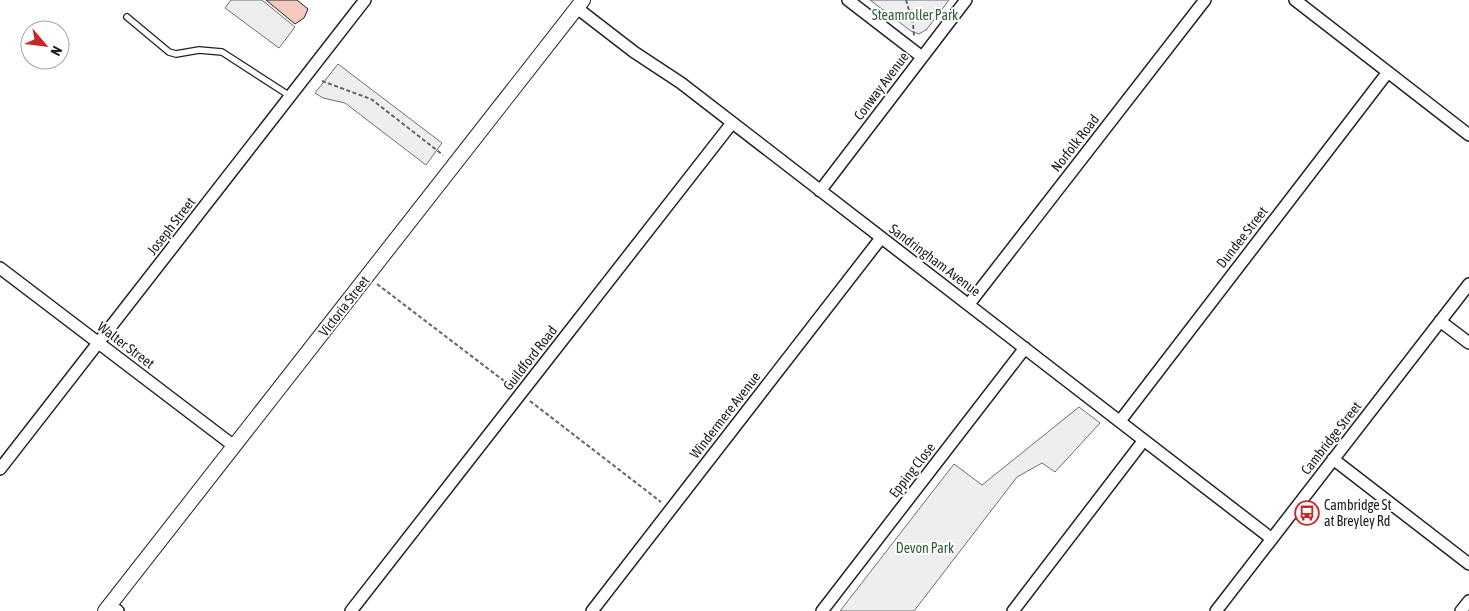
<svg xmlns="http://www.w3.org/2000/svg" width="1469" height="611" font-family="'Asap Condensed',sans-serif">
	<rect width="100%" height="100%" fill="#fff"/>
	<!-- green -->
	<path fill="#eee" stroke="#6f6f6f" d="M870 0H949L927 29 919 34 911 31Z
		M338 64 442 143 426 165 345 103 323 98 315 93Z
		M1079 407 1100 423 1055 472 1042 463 1017 477 914 611H840L954 464 982 485Z"/>
	<!-- parking -->
	<path fill="#ededed" stroke="#6f6f6f" d="M231 0H262L295 27 279 48 225 8Z"/>
	<!-- building -->
	<path fill="#f3c9c0" stroke="#222" d="M266 0H297L308 9 304 18 295 24Z"/>
	<g fill="none" stroke-linecap="round" stroke-linejoin="round">
		<!-- service casing -->
		<g stroke="#222" stroke-width="8">
			<path id="service" d="M127 17 169 52 176 54 199 50 222 52 290 96"/>
		</g>
		<!-- minor casing -->
		<g stroke="#222" stroke-width="14">
			<path id="minor" d="M848 0 922 57
				M1295 0 1469 135
				M577 8 634 52 681 83 1272 539
				M820 191 966 0
				M0 268 234 446
				M969 304 1205 0
				M1440 321 1469 343
				M1120 421 1388 72
				M1333 459 1469 564
				M0 469 365 0
				M110 605 118 611
				M351 611 732 123
				M592 611 881 238
				M822 611 1025 348
				M1013 611 1144 440
				M1216 611 1469 284
				M1461 611 1469 601"/>
		</g>
		<!-- tertiary casing -->
		<g stroke="#222" stroke-width="16">
			<path id="tertiary" d="M105 611 583 0"/>
		</g>
		<!-- path -->
		<path stroke="#646464" stroke-width="2" stroke-dasharray="4 2.5" stroke-linecap="butt" d="M906 0 913 24 914 36
			M322 81 371 99 443 155
			M377 284 512 387
			M530 401 661 502"/>
		<!-- service -->
		<use href="#service" stroke="#fff" stroke-width="5.5"/>
		<!-- minor -->
		<use href="#minor" stroke="#fff" stroke-width="11"/>
		<!-- tertiary -->
		<use href="#tertiary" stroke="#fff" stroke-width="14"/>
	</g>
	<!-- icons -->
	<defs>
		<g id="bus-ring" transform="scale(1.25)"><circle r="9.5" fill="#fff" stroke="#c62828" stroke-width="1.5"/><path d="M-5-6H5V4H4V6H2V4H-2V6H-4V4H-5ZM-3.5-4V0h7V-4ZM-3.5 1.2v1.5H-2V1.2ZM2 1.2v1.5H3.5V1.2Z" fill="#c62828"/></g>
	</defs>
	<g fill-rule="evenodd">
		<use href="#bus-ring" x="1307" y="513"/>
	</g>
	<g text-anchor="middle" dominant-baseline="central" stroke-width="4" stroke-linejoin="round" paint-order="stroke">
		<!-- park labels -->
		<g font-size="14" fill="#2f5e38" stroke="#fff">
			<text x="915" y="15">Steamroller Park</text>
			<text x="925" y="548">Devon Park</text>
		</g>
		<!-- street labels -->
		<g font-size="14" fill="#222" stroke="#fff">
			<text transform="translate(881 86) rotate(-53)">Conway Avenue</text>
			<text transform="translate(1075 143) rotate(-52)">Norfolk Road</text>
			<text transform="translate(171 226) rotate(-52)">Joseph Street</text>
			<text transform="translate(1242 237) rotate(-52)">Dundee Street</text>
			<text transform="translate(935 260) rotate(37)">Sandringham Avenue</text>
			<text transform="translate(344 306) rotate(-52)">Victoria Street</text>
			<text transform="translate(126 345) rotate(37)">Walter Street</text>
			<text transform="translate(530 358) rotate(-52)">Guildford Road</text>
			<text transform="translate(725 415) rotate(-52)">Windermere Avenue</text>
			<text transform="translate(1331 438) rotate(-52)">Cambridge Street</text>
			<text transform="translate(912 470) rotate(-52)">Epping Close</text>
		</g>
		<!-- poi labels -->
		<g font-size="14" fill="#222" stroke="#fff" text-anchor="start">
			<text x="1324" y="505">Cambridge St<tspan x="1324" dy="16">at Breyley Rd</tspan></text>
		</g>
	</g>
	<!-- north arrow -->
	<g transform="translate(45 45) rotate(118)"><circle r="24" fill="#ffffff" stroke="#a7a7a7"/>
	<path d="M0-4L9 19L0 12L-9 19Z" fill="#c62828"/>
	<text y="-8" font-size="14" font-weight="bold" text-anchor="middle" fill="#222222">N</text>
	</g>
</svg>
